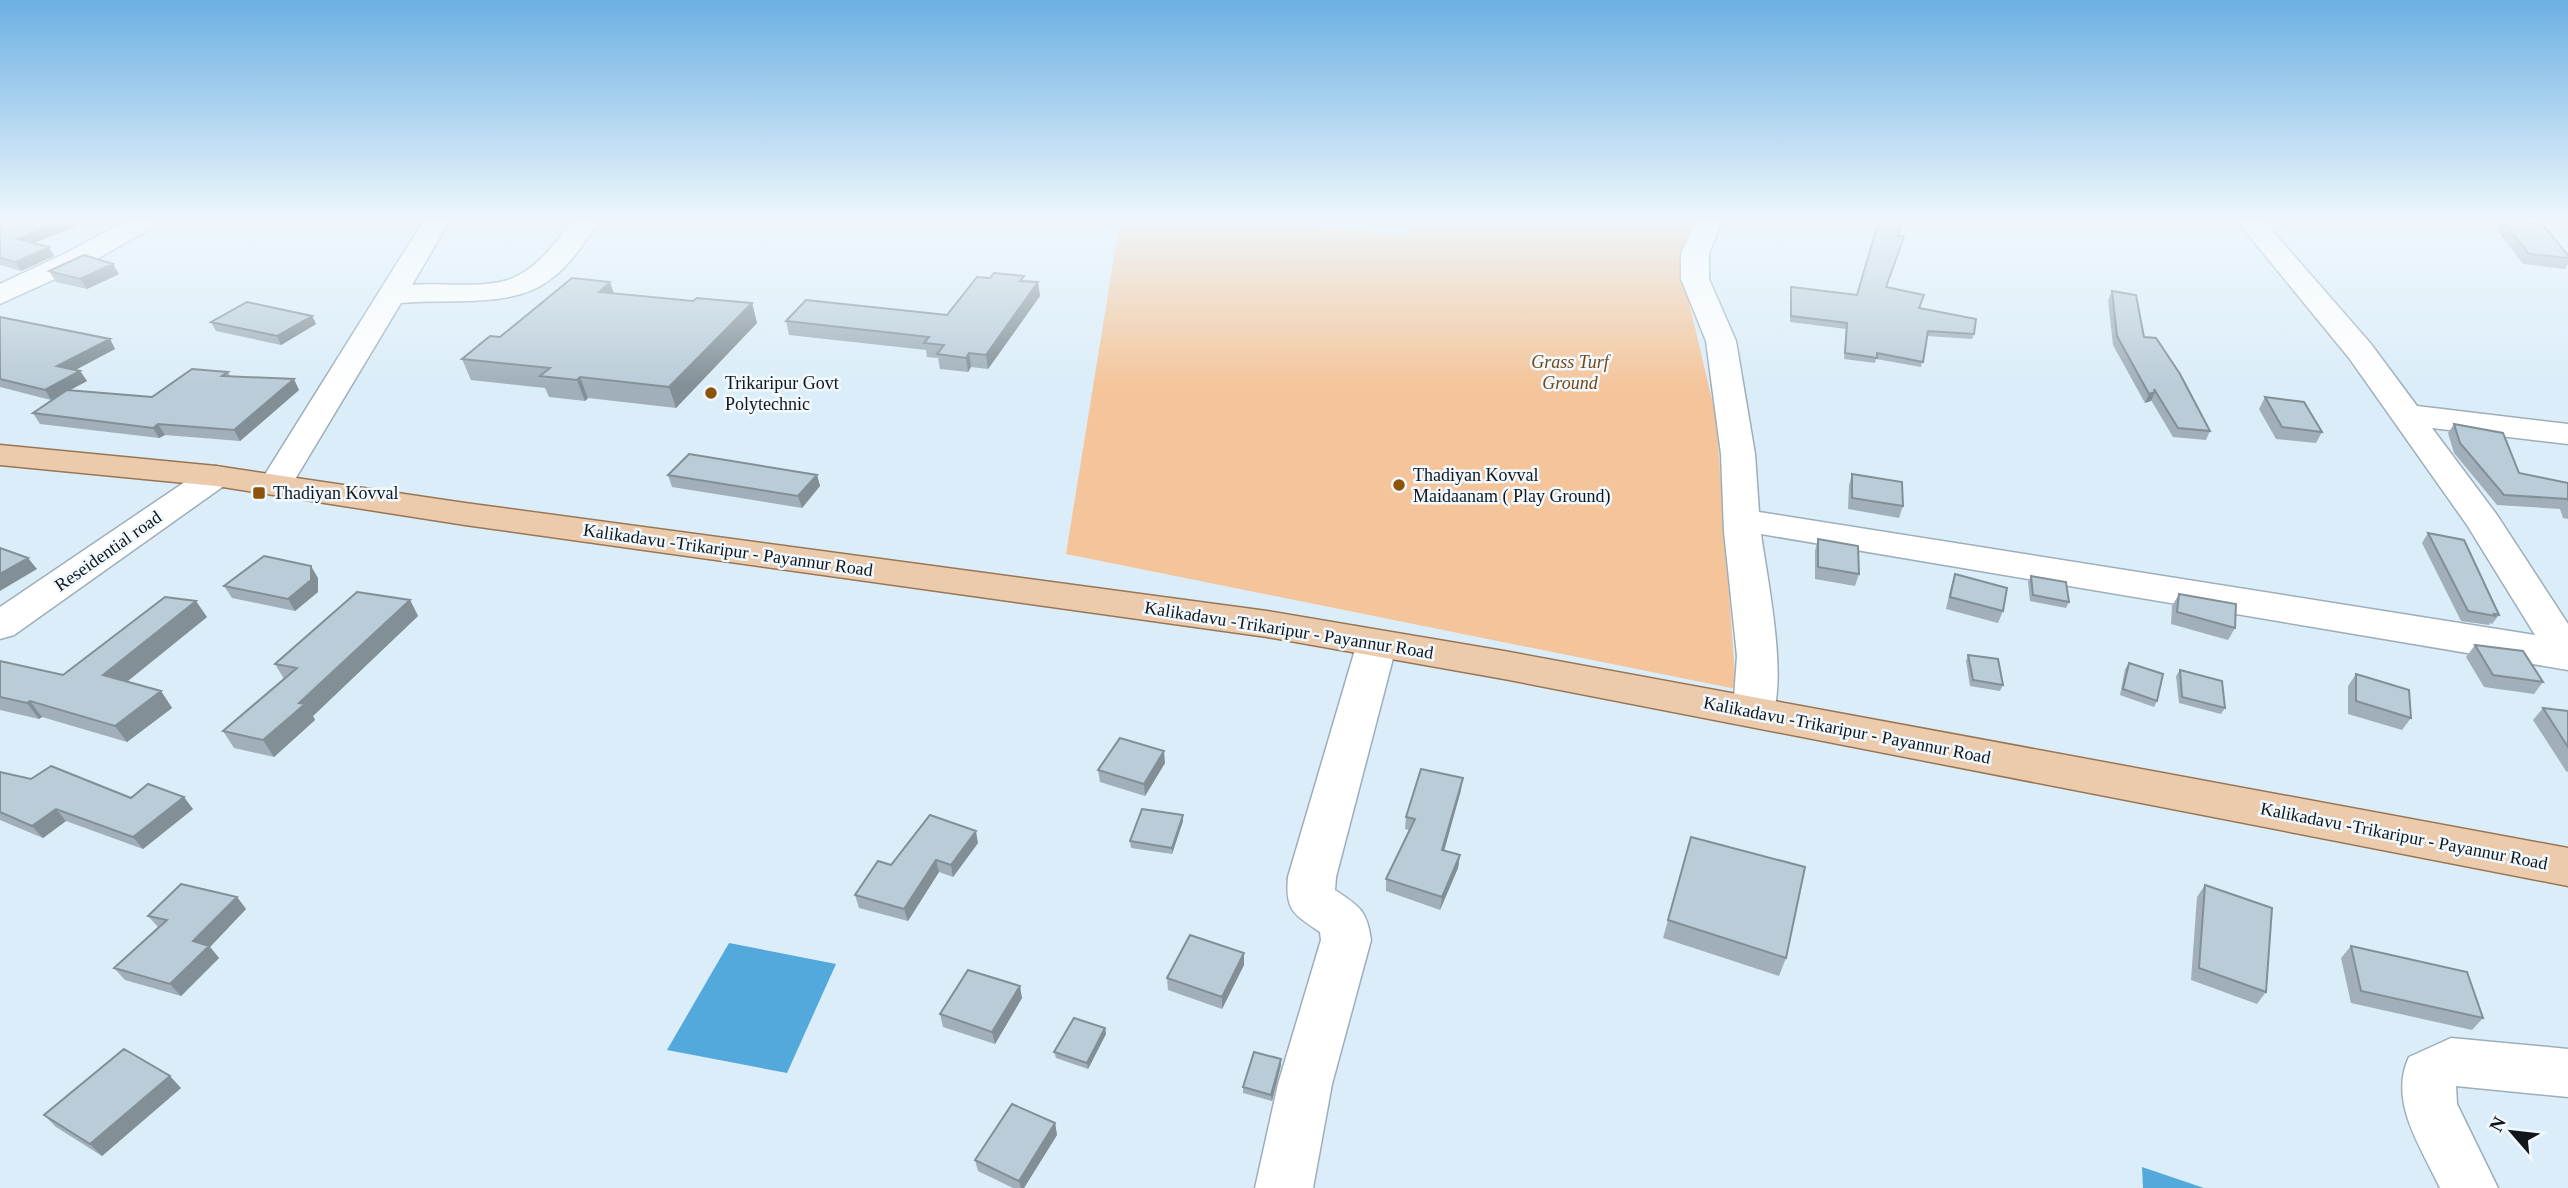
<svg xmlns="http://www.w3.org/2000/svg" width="2568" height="1188" font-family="'Times New Roman',serif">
	<rect width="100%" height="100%" fill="#dbedf9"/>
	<!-- green -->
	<path fill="#f4c59a" d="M1120 220H1262L1405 235 1411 220H1702L1688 236 1685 285 1716 417 1736 689 1066 554Z"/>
	<!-- water -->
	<path fill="#53a9db" d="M729 943 836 964 787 1073 667 1050Z
		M2142 1167 2204 1188H2143Z"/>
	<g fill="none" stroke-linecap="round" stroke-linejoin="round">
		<!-- minor casing -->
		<g stroke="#9daeb9" stroke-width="3">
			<path id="minor" d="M127 220H159L155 226 88 264 0 304V284L68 252Z
				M424 220H450L412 285C442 282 489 290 515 277 540 265 557 241 573 220H600C586 240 572 263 552 278 513 310 448 298 401 303L288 491 276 494 264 491 259 484Z
				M1696 220H1722L1709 254V279L1736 341 1755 454 1759 512 2535 635 2467 525 2349 358 2236 220H2263L2371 344 2417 406 2568 424V444L2432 428 2497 515 2568 624V670L1761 534C1767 578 1790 686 1769 723L1754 727 1739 723 1733 712 1737 656 1724 531 1721 454 1706 341 1681 279V254Z
				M216 466 228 469 233 476 228 483 14 635 0 639V607L204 469Z
				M1377 630 1391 634 1397 643 1336 877 1335 890C1359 906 1367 910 1371 940L1332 1084 1313 1188H1255L1278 1084 1321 940 1320 932C1294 914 1285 911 1288 877L1357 643 1363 634Z
				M2451 1038 2568 1049V1097L2456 1086 2457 1104 2498 1188H2440C2421 1147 2388 1101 2409 1057Z"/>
		</g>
		<!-- major casing -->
		<g stroke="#977654" stroke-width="3">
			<path id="major" d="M0 445 216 466 465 503 1267 611 1504 651 2568 848V886L1504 679 1267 637 465 525 216 486 0 465Z"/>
		</g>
		<!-- minor -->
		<use href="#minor" fill="#fff" fill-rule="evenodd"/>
		<!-- major -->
		<use href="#major" fill="#eccbac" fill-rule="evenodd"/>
	</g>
	<!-- wall -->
	<path fill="#a0afba" d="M0 220H92L34 243 54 256 21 271 0 265Z
		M2501 220H2507L2568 255V264L2565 269 2523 264 2496 229Z
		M49 271 119 274 87 289 56 282Z
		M1024 281 1038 282 1040 296 988 369 971 367 968 372 940 369 938 358 927 357 926 350 789 335 786 321 947 315Z
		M1791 287 1857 295 1886 287 1919 308 1974 334 1972 339 1927 336 1921 367 1876 359 1875 363 1844 359 1846 329 1790 322V292Z
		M2112 291 2210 431 2206 440 2173 437 2151 400 2145 403 2113 345 2108 300Z
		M614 293 693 301 752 303 757 323 676 408 588 398 585 401 549 397 545 388 471 380 462 359 500 337Z
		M312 316 316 324 281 345 216 331 211 322Z
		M0 317 110 339 115 349 75 370 80 371 87 381 70 390 152 397 228 372 230 376 299 390 240 441 165 435 159 438 40 424 33 413 51 400 0 387Z
		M2265 397 2322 432 2316 443 2276 439 2259 409Z
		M2454 424 2519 473 2568 483V519L2563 518 2560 509 2497 505 2454 453 2448 433Z
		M1852 474 1903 506 1899 518 1848 509 1849 485Z
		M668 475H817L820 486 802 508 672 487Z
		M2428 533 2499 615 2492 624 2490 623 2489 625 2461 621 2422 543Z
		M1818 539 1859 574 1855 586 1815 579V551Z
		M1955 574 2003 611 1998 623 1946 609 1951 586Z
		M2031 576 2069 602 2066 608 2030 601 2028 582Z
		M318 578V592L295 611 232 598 224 586Z
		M2179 594 2235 628 2228 640 2171 624 2172 606Z
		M410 600 418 616 313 716 315 720 274 757 234 748 223 731 284 679 275 664Z
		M207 617 127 682 161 691 172 708 127 742 42 717 39 719 0 710V661L63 675Z
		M2475 645 2543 682 2534 694 2484 687 2466 657Z
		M1968 655 2003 685 2000 691 1970 686 1966 661Z
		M2129 663 2157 701 2154 707 2120 695 2125 669Z
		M2180 670 2225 708 2221 714 2179 703 2176 676Z
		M2356 674 2411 718 2402 730 2348 714V686Z
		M2543 708 2568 711V772L2566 771 2533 720Z
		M1165 763 1145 796 1100 782 1098 770Z
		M0 772 31 779 193 809 143 849 66 821 43 838 0 820Z
		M1461 790 1444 850 1460 855 1458 868 1440 910 1386 891V879L1409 830 1405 829 1406 817Z
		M1183 821 1172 854 1131 848 1130 841Z
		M1691 837 1786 958 1779 976 1663 938Z
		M978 843 953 877 939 872 908 921 859 908 855 895 891 865Z
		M2205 885 2266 992 2257 1004 2191 980 2197 897Z
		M237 897 246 909 210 947 219 958 181 996 125 980 114 968 158 927 148 916Z
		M2351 946 2483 1018 2472 1030 2351 1003 2341 958Z
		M1244 965 1222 1009 1168 990 1167 978Z
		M1022 998 995 1044 943 1027 940 1014Z
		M1105 1028 1106 1034 1088 1069 1056 1058 1054 1052Z
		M1281 1065 1272 1101 1243 1093V1087Z
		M181 1088 102 1156 56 1127 44 1115Z
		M1055 1123 1057 1135 1024 1188H1013L978 1171 975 1160Z"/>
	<!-- shaded-wall -->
	<path fill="#828f97" d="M66 220H92L23 247 18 239Z
		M49 247 54 256 21 271 16 262Z
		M113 264 119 274 87 289 80 279Z
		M610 282 617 302 599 292Z
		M1038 282 1040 296 988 369 986 355Z
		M752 303 757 323 676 408 669 387Z
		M312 316 316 324 281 345 277 336Z
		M110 339 115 349 64 376 57 366Z
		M969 353 971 367 968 372 966 358Z
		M80 371 87 381 51 400 45 390Z
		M580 377 588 398 585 401 577 380Z
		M294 379 299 390 240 441 234 430Z
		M2155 392 2151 401 2145 403 2149 394Z
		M158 424 165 435 159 438 153 428Z
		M817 475 820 486 802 508 798 496Z
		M28 558 37 569 0 591V574Z
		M311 566 318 578V592L295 611 288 599Z
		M410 600 418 616 313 716 315 720 274 757 263 740 299 703Z
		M196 601 207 617 115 691 103 675Z
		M161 691 172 708 127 742 115 726Z
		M30 701 42 717 39 719 27 703Z
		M1164 751 1165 763 1145 796 1144 784Z
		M1463 778 1461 790 1441 862 1442 850Z
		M184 797 193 809 143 849 133 837Z
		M56 809 66 821 43 838 32 826Z
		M1183 815V821L1172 854V848Z
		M976 831 978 843 953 877 951 865Z
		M1460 855 1458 868 1440 910 1442 897Z
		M936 860 939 872 908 921 904 909Z
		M237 897 246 909 210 947 219 958 181 996 170 984 193 941Z
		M1244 953V965L1222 1009V997Z
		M1020 986 1022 998 995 1044 992 1032Z
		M1105 1028 1106 1034 1088 1069 1087 1063Z
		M1281 1059V1065L1272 1101 1271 1095Z
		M170 1076 181 1088 102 1156 90 1144Z
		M1055 1123 1057 1135 1024 1188H1021L1019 1181Z"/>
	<!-- building -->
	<path fill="#baccd8" stroke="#828f97" stroke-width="2" d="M0 220H66L18 239 49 247 16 262 0 258Z
		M1879 220H1902L1898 236 1904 237 1886 287 1924 295 1919 308 1976 319 1974 334 1928 331 1923 362 1877 353V358L1845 353 1847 323 1791 316V287L1857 295Z
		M2502 220 2542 224 2568 255V258L2529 254Z
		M84 255 113 264 80 279 49 271Z
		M994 273 1024 276 1020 281 1038 282 986 355 969 353 966 358 937 354 944 345 924 343 929 337 786 321 806 300 947 315 977 277 990 278Z
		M572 278 610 282 599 292 693 301 697 298 752 303 669 387 580 377 577 380 540 376 550 368 462 359 490 336 500 337Z
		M2112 291 2136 295 2144 337 2156 338 2180 374 2210 431 2178 428 2154 389 2155 392 2149 394 2117 336Z
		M247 302 312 316 277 336 211 322Z
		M0 317 110 339 57 366 80 371 45 390 0 379Z
		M192 369 228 372 222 376 294 379 234 430 158 424 153 428 33 413 67 390 152 397Z
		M2265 397 2304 402 2322 432 2282 427Z
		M2454 424 2503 433 2519 473 2568 483V501V499L2504 495 2460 443Z
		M689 454 817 475 798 496 668 475Z
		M1852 474 1902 482 1903 506 1852 498Z
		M2428 533 2464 540 2499 615 2494 614 2495 616 2468 611Z
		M1818 539 1858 546 1859 574 1818 567Z
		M0 548 28 558 0 574Z
		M264 556 311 566V580L288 599 224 586Z
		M1955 574 2007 588 2003 611 1950 597Z
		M2031 576 2066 582 2069 602 2033 595Z
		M357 592 410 600 299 703 305 704 263 740 223 731 297 668 275 664Z
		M2179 594 2236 604 2235 628 2177 612Z
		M165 597 196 601 103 675 161 691 115 726 30 701 27 703 0 697V661L63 675Z
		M2475 645 2523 651 2543 682 2493 675Z
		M1968 655 1998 659 2003 685 1973 680Z
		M2129 663 2163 674 2157 701 2123 689Z
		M2180 670 2222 681 2225 708 2182 697Z
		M2356 674 2409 690 2411 718 2356 701Z
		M2543 708 2568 711V747Z
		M1120 738 1164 751 1144 784 1098 770Z
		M51 766 131 798 148 784 184 797 133 837 56 809 32 826 0 812V772L31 779Z
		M1421 769 1463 778 1442 850 1460 855 1442 897 1386 879 1415 819 1406 817Z
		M1142 809 1183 815 1172 848 1130 841Z
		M930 815 976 831 951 865 936 860 904 909 855 895 878 861 891 865Z
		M1691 837 1805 867 1786 958 1668 920Z
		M181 884 237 897 193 941 209 946 170 984 114 968 167 920 148 916Z
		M2205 885 2272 908 2266 992 2199 968Z
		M1190 935 1244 953 1222 997 1167 978Z
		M2351 946 2467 972 2483 1018 2361 991Z
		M968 970 1020 986 992 1032 940 1014Z
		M1074 1018 1105 1028 1087 1063 1054 1052Z
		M124 1049 170 1076 90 1144 44 1115Z
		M1254 1052 1281 1059 1271 1095 1243 1087Z
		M1012 1104 1055 1123 1019 1181 975 1160Z"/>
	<!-- sky -->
	<linearGradient id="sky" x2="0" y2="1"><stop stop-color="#6cb0e3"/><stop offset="0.57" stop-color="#eff7fc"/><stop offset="1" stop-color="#eff7fc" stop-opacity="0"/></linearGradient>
	<rect width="2568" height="386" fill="url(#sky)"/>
	<!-- markers -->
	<g fill="#8c530a" stroke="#f1f9fe" stroke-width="2.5">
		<circle cx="711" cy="393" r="7"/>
		<circle cx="1399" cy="485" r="7"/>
		<rect x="252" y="486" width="14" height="14" rx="3.5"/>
	</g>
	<g text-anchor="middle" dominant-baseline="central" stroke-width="5" stroke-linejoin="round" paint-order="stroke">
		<!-- park labels -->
		<g font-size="18" font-style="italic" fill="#734819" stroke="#f1f9fe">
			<text x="1570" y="362">Grass Turf<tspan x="1570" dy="21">Ground</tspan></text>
		</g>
		<!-- poi labels -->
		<g font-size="18" fill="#10161a" stroke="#f1f9fe" text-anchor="start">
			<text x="725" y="383">Trikaripur Govt<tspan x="725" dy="21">Polytechnic</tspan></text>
			<text x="1413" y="475">Thadiyan Kovval<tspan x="1413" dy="21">Maidaanam ( Play Ground)</tspan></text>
			<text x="273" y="493">Thadiyan Kovval</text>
		</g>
		<!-- street labels -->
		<g font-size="18" fill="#10161a" stroke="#f1f9fe">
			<text transform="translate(728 550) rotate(8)">Kalikadavu -Trikaripur - Payannur Road</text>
			<text transform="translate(108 551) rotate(-35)">Reseidential road</text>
			<text transform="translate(1289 630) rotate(9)">Kalikadavu -Trikaripur - Payannur Road</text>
			<text transform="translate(1847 730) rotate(11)">Kalikadavu -Trikaripur - Payannur Road</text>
			<text transform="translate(2404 836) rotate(11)">Kalikadavu -Trikaripur - Payannur Road</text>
		</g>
	</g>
	<!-- north arrow -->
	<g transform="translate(2512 1132) rotate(298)" stroke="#f1f9fe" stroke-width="5" paint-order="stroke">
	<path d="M0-5L12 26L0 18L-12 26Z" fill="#10161a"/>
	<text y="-10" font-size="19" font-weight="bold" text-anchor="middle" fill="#10161a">N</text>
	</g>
</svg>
